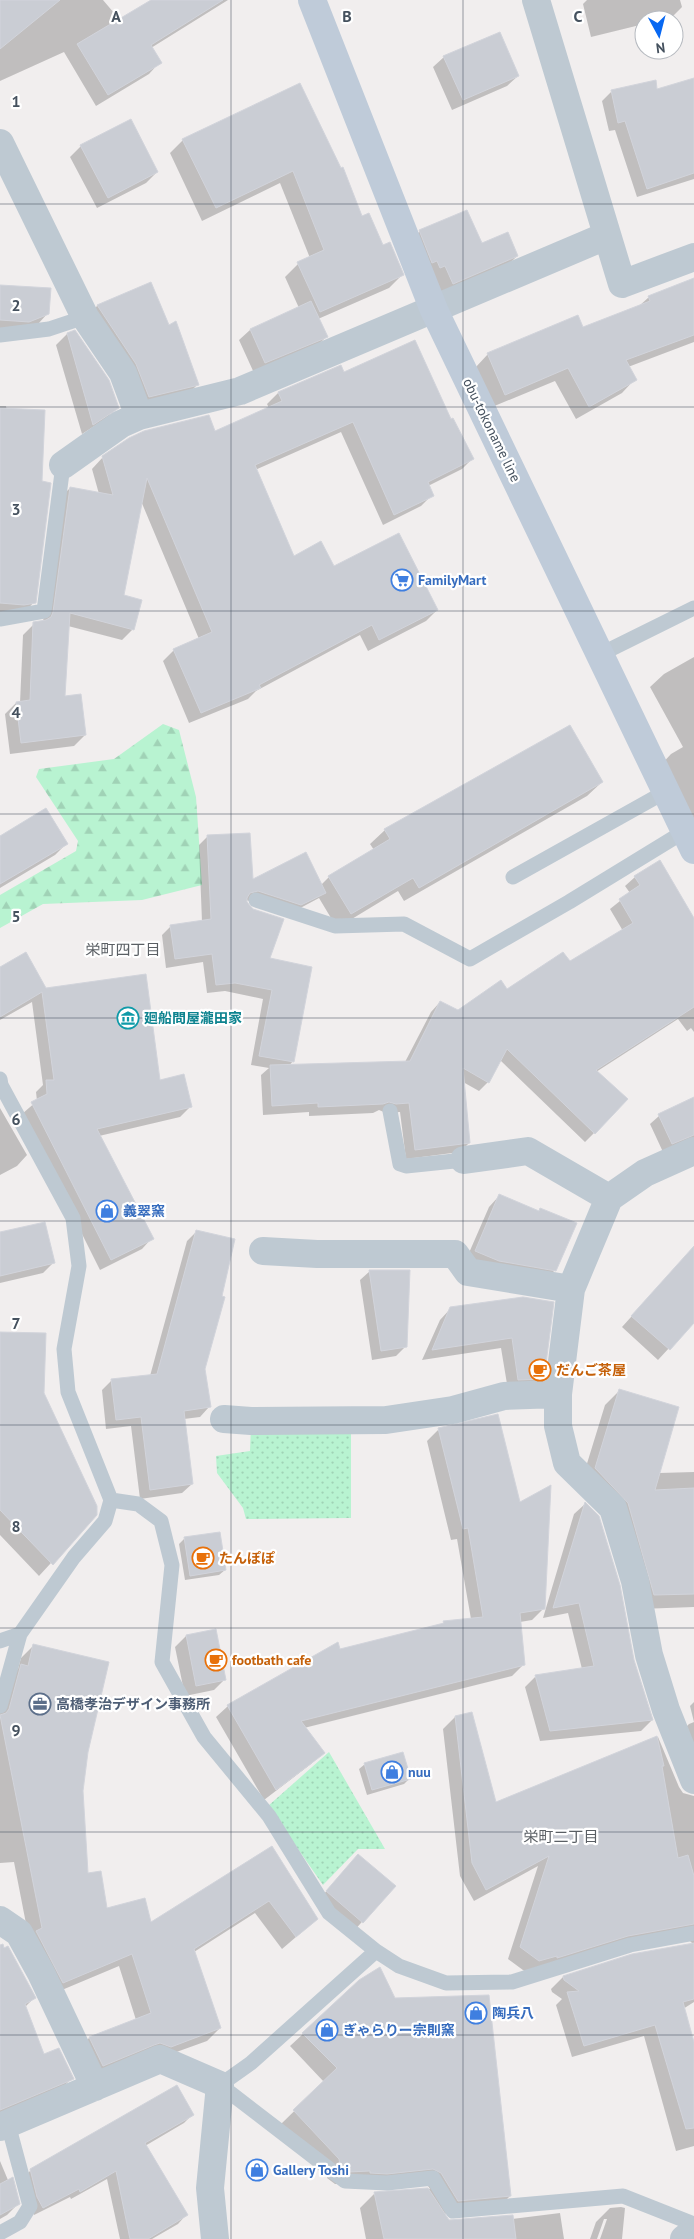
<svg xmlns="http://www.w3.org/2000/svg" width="694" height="2239" font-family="'PT Sans','Noto Sans JP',sans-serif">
	<defs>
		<pattern id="grass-dots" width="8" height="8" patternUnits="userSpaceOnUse" patternTransform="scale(1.25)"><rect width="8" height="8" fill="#b8f3d1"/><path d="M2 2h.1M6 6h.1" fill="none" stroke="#a0d2b6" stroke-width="1.8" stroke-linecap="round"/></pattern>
		<pattern id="forest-firs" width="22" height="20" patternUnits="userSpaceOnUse" patternTransform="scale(1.25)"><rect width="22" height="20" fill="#b8f3d1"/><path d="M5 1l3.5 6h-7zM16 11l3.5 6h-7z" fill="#a0d2b6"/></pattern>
	</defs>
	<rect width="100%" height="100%" fill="#f1eeee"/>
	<!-- grass -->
	<path fill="url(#grass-dots)" d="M251 1426 351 1427V1518L246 1519 243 1508 217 1473 216 1456 250 1451Z
		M329 1752 385 1849H358L323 1885 268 1806Z"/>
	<!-- forest -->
	<path fill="url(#forest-firs)" d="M163 724 179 730 196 797 202 885 142 900 43 904 0 928V895L76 851 78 841 36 777 39 769 114 759Z"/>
	<!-- shadow -->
	<path fill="#0003" d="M0 0H103L120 20 160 0H228L151 48 160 62 149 74 96 106 64 52 0 81Z
		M587 0H680L682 7 671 18 644 20V24L591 37 583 4Z
		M444 57 518 76 507 86 452 110 433 67Z
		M694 79V179L637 197 615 130 609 131 602 101 612 91 656 90Z
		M299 84 362 218 402 275 389 288 318 319 326 337 316 347 254 373 239 340 250 330 299 308 285 277 298 264 310 258 280 183 202 221 170 153 183 140Z
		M81 146 157 172 146 183 97 208 70 157Z
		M420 231 481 245 517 256 506 267 442 294 409 242Z
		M694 280V342L628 367 635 379 622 393 576 419 555 381 492 407 475 368 488 354 583 329 638 307 649 297Z
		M150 284 168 326 197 385 188 394 139 406 88 316 97 306Z
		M0 286 48 313 38 324 0 330Z
		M75 332 118 407 107 418 82 434 56 345 67 334Z
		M343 374 451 421 473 458 462 469 428 486 432 495 421 506 383 525 341 432 255 470 294 557 333 568 437 610 426 621 368 651 360 635 256 691 248 699 189 723 163 661 174 650 199 639 141 501 123 596 133 629 122 640 68 626 64 697 85 735 74 746 10 754 5 714 16 703H20L23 635 34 624 43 622 59 499 70 488 99 494 92 469 103 457 214 432 269 408 267 404 278 393Z
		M0 406H6L34 602 24 613 0 614Z
		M694 657V844L658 768 671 754 683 747 650 687 664 674Z
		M602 782 587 796 404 901 398 891 337 928 319 898 291 913 246 900 268 959 293 1061 289 1066 405 1062 431 1012 440 1002 458 1011 570 963 623 931 610 909 630 893 625 886 635 877 694 922V1032L691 1028 687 1031 678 1019 596 1072 594 1133 585 1142 500 1060 488 1082 479 1091 463 1082 469 1143 460 1152 406 1159 400 1112 386 1113 379 1110 373 1113 309 1116V1112L263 1115 261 1075 269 1068 251 1065 263 999 225 991 207 993 203 962 166 968 162 935 171 926 202 922 199 845 208 836 252 881 321 885 329 877 374 850 370 844 385 830Z
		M0 837 66 844 55 855 0 888Z
		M0 969 46 989 190 1107 180 1117 99 1136 152 1238 142 1249 100 1270 22 1114 37 1101 36 1092 43 1085 32 1002 0 1020Z
		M694 1098V1138L663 1152 650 1124 659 1116Z
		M0 1108 27 1155 17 1166 0 1175Z
		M499 1196 538 1212 555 1270 544 1281 465 1262 489 1207Z
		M197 1231 204 1369 209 1407 200 1417 184 1419 192 1484 182 1493 140 1499 131 1426 106 1429 102 1390 111 1381 150 1376 187 1241Z
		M0 1233 53 1263 43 1273 0 1283Z
		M694 1263V1321L658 1360 622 1327 676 1267Z
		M370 1271 406 1346 396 1356 372 1360 360 1280Z
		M523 1298 543 1378 532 1389 508 1390 501 1348 422 1360 440 1320 451 1308Z
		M0 1333 43 1394 96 1514 39 1576 0 1535Z
		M619 1391 659 1473 694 1472V1607L640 1609 614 1517 581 1483 605 1405Z
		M439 1429 544 1608 532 1620 520 1622 524 1664 512 1676 304 1728 323 1753 311 1764 264 1800 216 1717 228 1706 339 1650 441 1625 444 1622 471 1619 457 1539 451 1540 427 1441Z
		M585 1504 652 1720 641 1731 540 1741 525 1687 536 1676 582 1669 568 1613 543 1618 574 1514Z
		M184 1539 225 1570 219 1575 185 1580 179 1544Z
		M215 1630 225 1679 214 1690 185 1696 175 1647 186 1636Z
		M34 1645 87 1751 82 1791 87 1875 106 1909 150 1924 272 1848 317 1919 282 1949 255 1913 194 1952 220 2028 207 2041 157 2059 89 2079 76 2051 89 2038 136 2020 119 1966 50 1995 29 1939 14 1862 0 1863V1710L9 1679 18 1669 21 1658Z
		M694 1702V1779L677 1736 689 1724 694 1722 690 1706Z
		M455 1717 495 1803 658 1737 679 1787 683 1793 694 1796V2002L683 2009 694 2047V2146L676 2151 644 2036 572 2057 556 2005 562 1999 552 1992 551 1989 563 1977 693 1944 685 1936 527 1973 508 1959 538 1866 474 1901 460 1876 443 1729Z
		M365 1764 409 1779 404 1784 367 1795 359 1769Z
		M348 1866 394 1886 352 1933 317 1902Z
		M0 1951 34 1998 25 2007 44 2056 72 2078 61 2089 0 2115Z
		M394 2000 510 2196 497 2209 442 2214 444 2217 453 2222 512 2219 560 2213 564 2239H366L360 2208 375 2193 430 2189 428 2186 335 2184 327 2178V2172L281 2124 324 2082 290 2046 303 2034Z
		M192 2115 184 2123 145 2146 186 2215 178 2224 152 2239H120L107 2179 71 2199 70 2197 34 2215 22 2179 31 2170Z
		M0 2161 18 2204 7 2215 0 2219Z
		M621 2207 625 2208 622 2239H600L607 2219H604L597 2239H590L596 2222 610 2208Z"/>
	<!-- building -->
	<path fill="#cacdd4" stroke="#d2d4db" d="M0 0H60L0 49Z
		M151 0H223L151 45 162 63 108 95 77 44Z
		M500 32 519 76 463 100 443 56Z
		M694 78V173L647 189 625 121 618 123 611 90 656 80 657 89Z
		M300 83 341 168 343 167 362 216 369 213 383 245 390 242 404 275 320 312 297 262 324 250 293 171 216 208 182 139Z
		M131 119 158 172 108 198 80 145Z
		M467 210 482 243 508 232 518 256 453 284 445 266 440 268 437 261 432 263 419 230Z
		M694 278V335L626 360 637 380 589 407 568 368 505 395 487 353 578 315 583 327 650 301 648 296Z
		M151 282 169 325 176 321 199 385 149 397 136 364 97 305Z
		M0 285 51 288 49 314 29 322 0 320Z
		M311 301 328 337 265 363 250 329Z
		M75 330 109 380 119 408 93 425 67 333Z
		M415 340 451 419 453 418 474 459 428 482 434 496 394 515 353 422 255 465 294 556 321 541 334 566 399 533 438 610 379 640 372 625 259 685 261 688 201 713 173 649 212 632 147 478 124 595 142 600 134 630 70 613 65 696 81 694 86 735 21 743 16 702 30 700 33 622 46 620 51 617 53 612 70 487 113 495 102 456 129 438 144 431 209 415 215 431 282 401 278 392 341 365 344 372Z
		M0 408 45 410 42 481 51 483 36 603 24 605 0 603Z
		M570 725 603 782 419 888 413 878 351 914 328 876 390 839 384 829Z
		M46 808 68 844 0 884V836Z
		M250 833 253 879 306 852 326 893 301 905 258 891 250 893 247 898V902L253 909 284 919 270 958 312 967 294 1062 259 1056 272 990 235 983 216 985 212 954 175 959 170 925 211 919 207 835Z
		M660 860 694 918V1007L596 1070 628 1099 595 1134 507 1049 489 1083 463 1068 470 1143 415 1150 409 1103 396 1104 389 1102 383 1104 318 1107V1103L272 1106 270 1065 410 1061 440 1001 458 1010 501 980 507 989 563 952 570 961 633 923 619 899 640 885 634 876Z
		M26 952 46 988 146 974 160 1080 184 1074 192 1107 97 1129 154 1239 111 1260 31 1102 47 1094 46 1080H54L42 992 0 1017V967Z
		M694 1097V1135L672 1144 658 1114Z
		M499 1194 539 1211 540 1208 577 1223 556 1271 499 1261 475 1251Z
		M45 1222 55 1263 0 1276V1232Z
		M196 1230 235 1239 222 1296 225 1297 205 1369 211 1407 184 1411 193 1484 150 1490 141 1417 116 1420 111 1379 157 1374Z
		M694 1246V1323L670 1350 631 1316Z
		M369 1270H410L407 1347 381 1351Z
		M523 1297 554 1302 544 1379 518 1380 512 1338 432 1350 450 1307Z
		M0 1332 46 1333 44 1393 97 1506V1515L53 1565 0 1510Z
		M619 1389 679 1407 655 1490 694 1488V1594L654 1595 628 1503 595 1468Z
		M498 1414 520 1502 551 1485 545 1609 520 1613 525 1665 301 1721 325 1753 276 1790 227 1705 338 1642 340 1649 444 1623 443 1621 483 1617 468 1528 463 1529 438 1428Z
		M585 1502 599 1516 620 1585 634 1660 653 1720 550 1731 535 1675 594 1666 579 1603 553 1608Z
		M220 1532 226 1570 190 1576 184 1537Z
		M216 1629 226 1680 196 1686 186 1635Z
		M33 1644 109 1662 88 1752 83 1791 88 1873 101 1871 107 1908 145 1898 151 1922 272 1846 318 1919 296 1937 269 1901 194 1949 221 2028 171 2047 160 2043 154 2045 103 2066 89 2037 151 2013 132 1954 63 1983 36 1931 42 1928 0 1715 6 1713 9 1709 21 1664 28 1666Z
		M472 1712 496 1802 657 1736 664 1766H662L678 1858 688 1855 694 1876V1924L628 1936 557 1958V1956L539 1961 520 1947 549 1856 486 1890 472 1863 455 1716Z
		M403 1752 411 1779 372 1790 364 1763Z
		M358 1854 396 1886 363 1923 326 1891Z
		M694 1943V1999L683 2002 694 2042V2128L686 2129 655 2025 584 2046 567 1992 579 1991 564 1980 563 1976 632 1954Z
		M3 1944 4 1948 8 1946 36 1998 25 2004 44 2054 59 2048 74 2079 0 2110V1945Z
		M380 1967 395 1998 489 1995 511 2196 458 2201 441 2173 433 2169 387 2174 370 2173V2171L348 2172 340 2165 339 2159 293 2110 337 2068 302 2033 359 1980Z
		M177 2085 194 2115 145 2143 188 2215 148 2239H130L116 2171 80 2192 79 2189 43 2208 37 2197 30 2169Z
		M13 2177 20 2204 0 2215V2184Z
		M428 2188 449 2220 513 2215 516 2239H384L374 2192Z"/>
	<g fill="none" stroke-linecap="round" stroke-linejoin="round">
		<!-- lane -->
		<path stroke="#bec9d2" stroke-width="15" d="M0 335 49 329 85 317
			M0 619 44 611 63 465
			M599 655 694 608
			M513 877 665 792
			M256 900 335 926 404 924 470 959 569 902 685 831
			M0 1079 1 1085 73 1218 79 1266 64 1349 68 1392 111 1500 105 1521 74 1557 20 1634 0 1706
			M390 1111 400 1164 406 1166 464 1160
			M111 1500 138 1504 161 1521 172 1565 162 1662 204 1737 269 1816 329 1913 376 1951 399 1966 446 1983 512 1982 630 1945 694 1933
			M0 1641 20 1634
			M376 1951 251 2063 220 2085 345 2181 387 2183 433 2178 453 2211 623 2196 694 2224
			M0 2233 20 2222 30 2206 8 2124"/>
		<!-- street -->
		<path stroke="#bec9d2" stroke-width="28" d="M536 0 622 284 694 257
			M0 143 85 317 123 373 139 416
			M63 465 121 424 139 416 240 391 606 236
			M694 1151 645 1173 609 1198 571 1289 558 1394V1426L567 1463 613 1508 635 1581 649 1655 666 1710 694 1780
			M464 1160 528 1151 609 1198
			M263 1251 317 1254H455L468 1272 571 1289
			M224 1419 251 1421 386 1420 453 1410 504 1396 558 1394
			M0 1920 19 1933 41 1973 95 2087
			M0 2127 160 2059 220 2085 210 2188 215 2239
			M684 2239 694 2231"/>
		<!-- secondary -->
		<path stroke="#bfcbd9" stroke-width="28" d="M312 0 434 310 694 850"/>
	</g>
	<!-- grid -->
	<path fill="none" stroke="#45515e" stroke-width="1" stroke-opacity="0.55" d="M231 0V2239M463 0V2239M0 204H694M0 407H694M0 611H694M0 814H694M0 1018H694M0 1221H694M0 1425H694M0 1628H694M0 1832H694M0 2035H694"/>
	<!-- icons -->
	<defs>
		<g id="supermarket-ring" transform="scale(1.125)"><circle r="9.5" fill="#fff" stroke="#3f7fe0" stroke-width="1.5"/><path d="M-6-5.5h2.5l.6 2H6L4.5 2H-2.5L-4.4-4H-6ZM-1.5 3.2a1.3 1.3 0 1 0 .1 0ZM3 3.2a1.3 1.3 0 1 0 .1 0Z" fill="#3f7fe0"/></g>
		<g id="museum-ring" transform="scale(1.125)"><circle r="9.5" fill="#fff" stroke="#0f9aa8" stroke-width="1.5"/><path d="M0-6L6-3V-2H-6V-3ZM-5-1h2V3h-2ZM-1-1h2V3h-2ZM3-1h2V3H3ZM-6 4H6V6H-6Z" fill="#0f9aa8"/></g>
		<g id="shop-ring" transform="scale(1.125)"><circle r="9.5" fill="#fff" stroke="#3f7fe0" stroke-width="1.5"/><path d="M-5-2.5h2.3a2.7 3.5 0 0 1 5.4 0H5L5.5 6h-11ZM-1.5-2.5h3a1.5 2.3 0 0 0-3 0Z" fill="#3f7fe0"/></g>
		<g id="cafe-ring" transform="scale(1.125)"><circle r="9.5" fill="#fff" stroke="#e8710a" stroke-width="1.5"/><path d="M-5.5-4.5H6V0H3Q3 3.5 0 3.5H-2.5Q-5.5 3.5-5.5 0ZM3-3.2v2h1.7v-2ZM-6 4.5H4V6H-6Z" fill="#e8710a"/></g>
		<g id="office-ring" transform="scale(1.125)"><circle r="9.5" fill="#fff" stroke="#5c6f8a" stroke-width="1.5"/><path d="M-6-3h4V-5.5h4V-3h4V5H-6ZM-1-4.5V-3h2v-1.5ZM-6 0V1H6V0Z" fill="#5c6f8a"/></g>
	</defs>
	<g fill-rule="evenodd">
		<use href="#supermarket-ring" x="402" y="580"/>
		<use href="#museum-ring" x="128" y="1018"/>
		<use href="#shop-ring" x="107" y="1211"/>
		<use href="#cafe-ring" x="540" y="1370"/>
		<use href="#cafe-ring" x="203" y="1558"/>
		<use href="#cafe-ring" x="216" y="1660"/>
		<use href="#office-ring" x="40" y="1704"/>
		<use href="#shop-ring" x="392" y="1772"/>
		<use href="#shop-ring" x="476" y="2013"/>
		<use href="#shop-ring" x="327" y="2030"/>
		<use href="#shop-ring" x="257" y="2170"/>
	</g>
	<g text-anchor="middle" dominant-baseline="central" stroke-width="4.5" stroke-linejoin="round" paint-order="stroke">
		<!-- street labels -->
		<g font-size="14" fill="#45515e" stroke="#fff">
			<text transform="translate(492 430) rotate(64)">obu-tokoname line</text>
		</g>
		<!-- shop labels -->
		<g font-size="14" font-weight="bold" fill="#366cbe" stroke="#fff" text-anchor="start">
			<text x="418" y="580">FamilyMart</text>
			<text x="123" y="1211">義翠窯</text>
			<text x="408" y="1772">nuu</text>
			<text x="492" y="2013">陶兵八</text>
			<text x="343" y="2030">ぎゃらりー宗則窯</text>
			<text x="273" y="2170">Gallery Toshi</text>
		</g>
		<!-- culture labels -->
		<g font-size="14" font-weight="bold" fill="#0d838f" stroke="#fff" text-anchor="start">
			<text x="144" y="1018">廻船問屋瀧田家</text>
		</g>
		<!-- food labels -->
		<g font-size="14" font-weight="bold" fill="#c56008" stroke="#fff" text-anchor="start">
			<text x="556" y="1370">だんご茶屋</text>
			<text x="219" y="1558">たんぽぽ</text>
			<text x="232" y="1660">footbath cafe</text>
		</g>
		<!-- service labels -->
		<g font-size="14" font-weight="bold" fill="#4e5e75" stroke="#fff" text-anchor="start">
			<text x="56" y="1704">高橋孝治デザイン事務所</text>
		</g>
		<!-- neighbourhood labels -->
		<g font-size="15" fill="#5a5f64" stroke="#fff">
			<text x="123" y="949">栄町四丁目</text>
			<text x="561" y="1836">栄町二丁目</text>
		</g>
	</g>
	<g font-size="16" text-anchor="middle" font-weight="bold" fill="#45515e" stroke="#fff" stroke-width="4.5" stroke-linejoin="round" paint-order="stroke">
		<text x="116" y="22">A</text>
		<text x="347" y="22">B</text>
		<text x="578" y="22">C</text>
		<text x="16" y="107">1</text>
		<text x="16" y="311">2</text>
		<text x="16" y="515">3</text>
		<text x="16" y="718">4</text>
		<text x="16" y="922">5</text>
		<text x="16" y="1125">6</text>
		<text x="16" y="1329">7</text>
		<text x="16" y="1532">8</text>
		<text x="16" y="1736">9</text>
	</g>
	<!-- north arrow -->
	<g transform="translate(659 35) rotate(173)"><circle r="24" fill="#ffffff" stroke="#b5b9bf"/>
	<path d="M0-4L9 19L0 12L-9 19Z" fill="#0868f2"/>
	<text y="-8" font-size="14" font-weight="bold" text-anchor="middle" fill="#45515e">N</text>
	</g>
</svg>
